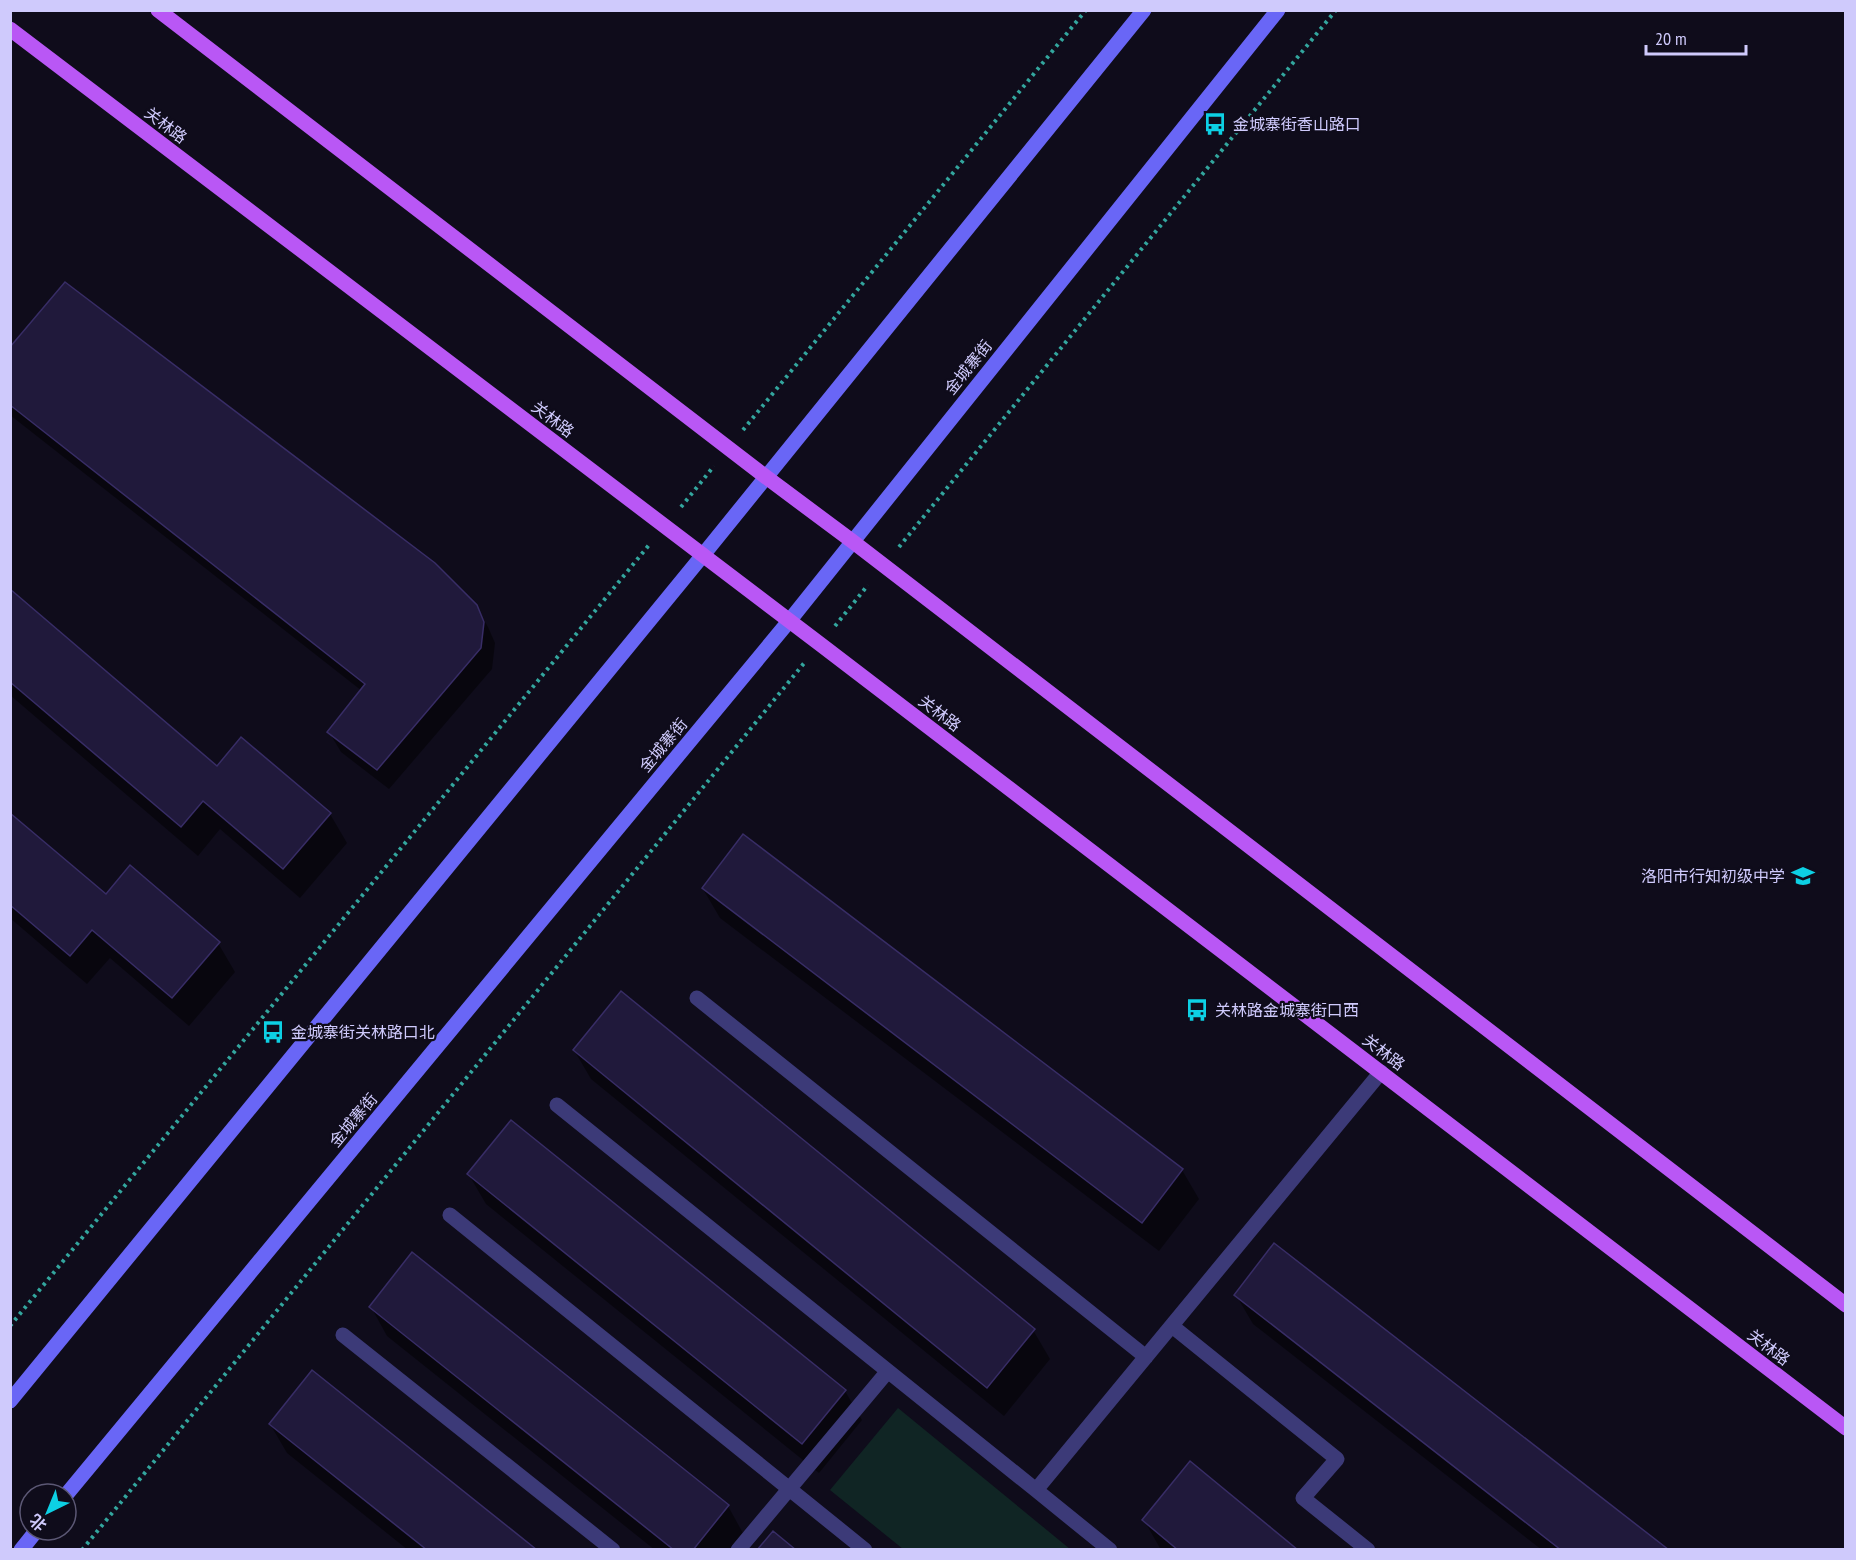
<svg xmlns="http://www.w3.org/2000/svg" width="1856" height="1560" font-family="'PT Sans Narrow','Noto Sans SC',sans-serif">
	<rect width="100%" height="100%" fill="#0f0c1b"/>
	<!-- green -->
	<path fill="#102524" d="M898 1408 1070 1549H903L830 1490Z"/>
	<!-- shadow -->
	<path fill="#0007" d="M10 350 476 606 488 627 495 643 492 669 389 789 341 752 329 732 362 691 10 415Z
		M10 591 217 768 330 814 347 843 300 898 220 829 198 856 10 695Z
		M10 815 106 896 218 943 235 972 189 1026 110 958 87 984 10 918Z
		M703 889 1182 1170 1199 1199 1159 1251 720 918Z
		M574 1050 1033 1330 1050 1359 1004 1416 591 1079Z
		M469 1175 845 1391 862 1420 819 1473 486 1204Z
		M1236 1295 1667 1550H1542L1253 1324Z
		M371 1307 728 1506 744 1535 733 1550H655L387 1336Z
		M270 1424 535 1550H408L287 1453Z
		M1144 1520 1296 1550H1161Z"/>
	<!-- building -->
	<path fill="#20193b" stroke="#382d66" stroke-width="1.5" d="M65 282 435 563 477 605 484 622 481 648 377 770 327 732 365 684 10 405V347Z
		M10 589 217 766 241 737 331 813 283 869 203 801 181 827 10 682Z
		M10 813 106 894 130 865 220 942 172 998 92 930 70 956 10 905Z
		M743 834 1183 1169 1142 1223 702 888Z
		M621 991 1035 1329 987 1388 573 1050Z
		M511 1120 846 1390 802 1444 467 1174Z
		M1274 1243 1669 1550H1561L1234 1295Z
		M412 1252 729 1505 693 1550H674L369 1307Z
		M312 1370 537 1550H427L269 1424Z
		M1190 1461 1298 1550H1178L1142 1520Z
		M773 1531 796 1550H757Z"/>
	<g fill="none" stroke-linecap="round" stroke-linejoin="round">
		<!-- path -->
		<path stroke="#33a69e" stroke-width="4" stroke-dasharray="3 4.5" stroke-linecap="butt" d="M743 430 1086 10
			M681 507 714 466
			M899 547 1336 10
			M835 626 868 585
			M10 1326 649 545
			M82 1550 805 662"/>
		<!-- service -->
		<path stroke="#3c3a78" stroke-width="15" d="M697 998 1146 1357
			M557 1105 1036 1490
			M450 1215 865 1550
			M1172 1326 1337 1459 1303 1498 1368 1550
			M343 1335 613 1550
			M738 1550 888 1371
			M1110 1550 1036 1490 1381 1072"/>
		<!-- secondary -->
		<path stroke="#6966f6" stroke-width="15" d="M10 1401 703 555 1144 10
			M66 1495 790 620 1278 10
			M21 1550 37 1530"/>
		<!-- primary -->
		<path stroke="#b957f5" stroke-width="15" d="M158 10 766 477 852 541 1846 1305
			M10 29 820 644 1846 1428"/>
	</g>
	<!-- icons -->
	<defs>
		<g id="bus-bare" transform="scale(1.8)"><path d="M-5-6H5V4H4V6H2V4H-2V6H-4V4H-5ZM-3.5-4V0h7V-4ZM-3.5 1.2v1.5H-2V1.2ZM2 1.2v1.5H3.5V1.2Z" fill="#0dd0e4" stroke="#0f0c1b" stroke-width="2.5" paint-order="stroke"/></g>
		<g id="school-bare" transform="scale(1.8)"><path d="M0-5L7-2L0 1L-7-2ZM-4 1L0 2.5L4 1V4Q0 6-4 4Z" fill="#0dd0e4" stroke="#0f0c1b" stroke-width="2.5" paint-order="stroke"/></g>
	</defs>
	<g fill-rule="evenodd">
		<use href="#bus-bare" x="1215" y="124"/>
		<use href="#school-bare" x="1803" y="876"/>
		<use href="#bus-bare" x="1197" y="1010"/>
		<use href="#bus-bare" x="273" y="1032"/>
	</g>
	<g text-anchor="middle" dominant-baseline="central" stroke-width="4.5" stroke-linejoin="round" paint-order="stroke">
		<!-- poi labels -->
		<g font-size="16" fill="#cfcafc" stroke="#0f0c1b" text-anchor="start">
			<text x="1233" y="124">金城寨街香山路口</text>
			<text x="1785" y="876" text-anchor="end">洛阳市行知初级中学</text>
			<text x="1215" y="1010">关林路金城寨街口西</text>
			<text x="291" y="1032">金城寨街关林路口北</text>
		</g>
		<!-- street labels -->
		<g font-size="16" fill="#cfcafc" stroke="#0f0c1b">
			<text transform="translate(166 125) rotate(37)">关林路</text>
			<text transform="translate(968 367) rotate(-51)">金城寨街</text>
			<text transform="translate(553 419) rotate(37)">关林路</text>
			<text transform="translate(940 713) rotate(37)">关林路</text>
			<text transform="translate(663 745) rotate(-50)">金城寨街</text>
			<text transform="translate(1384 1052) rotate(37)">关林路</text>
			<text transform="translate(353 1120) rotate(-50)">金城寨街</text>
			<text transform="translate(1769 1347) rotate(37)">关林路</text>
		</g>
	</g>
	<!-- border -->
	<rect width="1856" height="1560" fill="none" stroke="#cfcafc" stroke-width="24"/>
	<!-- north arrow -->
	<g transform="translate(48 1512) rotate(223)"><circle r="28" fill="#0f0c1b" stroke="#5c5875" stroke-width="1.5"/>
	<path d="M0-4.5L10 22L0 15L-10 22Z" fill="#0dd0e4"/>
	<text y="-9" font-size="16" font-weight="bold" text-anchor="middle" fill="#cfcafc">北</text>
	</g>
	<!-- scale -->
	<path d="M1646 45v9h100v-9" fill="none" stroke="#cfcafc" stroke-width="3"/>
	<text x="1655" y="45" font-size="18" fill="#cfcafc" stroke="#0f0c1b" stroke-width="4.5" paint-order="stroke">20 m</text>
</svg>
